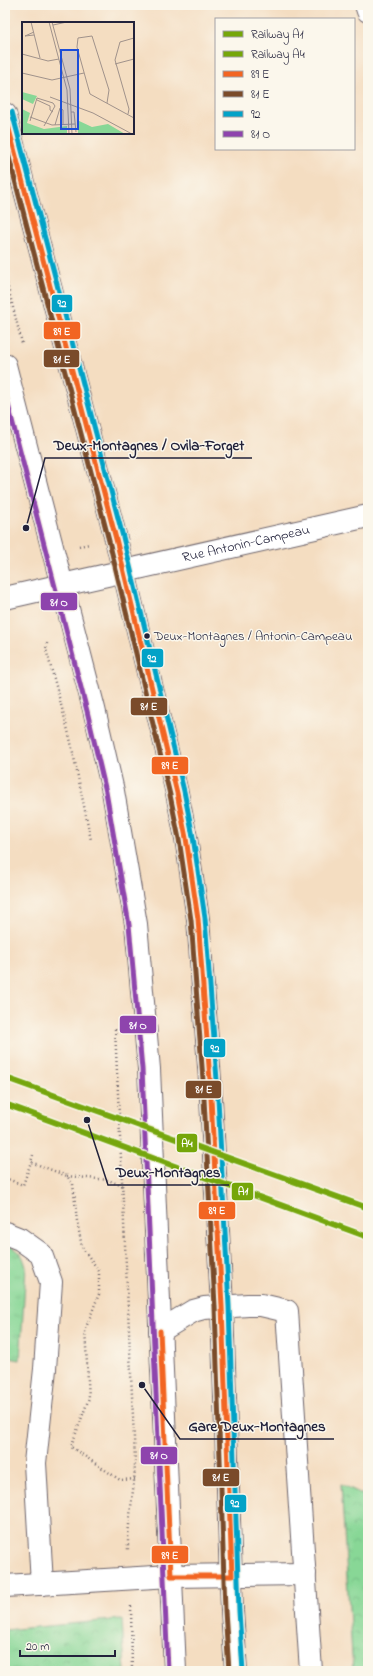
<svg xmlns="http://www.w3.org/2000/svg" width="373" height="1676" font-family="'Indie Flower',sans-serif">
	<defs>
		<pattern id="grass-tufts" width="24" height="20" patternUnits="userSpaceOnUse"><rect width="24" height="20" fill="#88d796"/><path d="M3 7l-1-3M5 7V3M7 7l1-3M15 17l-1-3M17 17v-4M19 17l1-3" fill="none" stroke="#75b882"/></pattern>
		<pattern id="park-crowns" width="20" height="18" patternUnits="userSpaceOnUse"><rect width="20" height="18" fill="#88d796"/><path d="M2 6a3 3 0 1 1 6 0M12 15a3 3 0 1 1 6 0" fill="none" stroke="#75b882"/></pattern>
	</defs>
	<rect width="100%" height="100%" fill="#fbf7ec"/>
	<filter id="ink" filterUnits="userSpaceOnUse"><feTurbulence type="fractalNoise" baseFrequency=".025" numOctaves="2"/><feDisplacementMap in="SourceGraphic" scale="8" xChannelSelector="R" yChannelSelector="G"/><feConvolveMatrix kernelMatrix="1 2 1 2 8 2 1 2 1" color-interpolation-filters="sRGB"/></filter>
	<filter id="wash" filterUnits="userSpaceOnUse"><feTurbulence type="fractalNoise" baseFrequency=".012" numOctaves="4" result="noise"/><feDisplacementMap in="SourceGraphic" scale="16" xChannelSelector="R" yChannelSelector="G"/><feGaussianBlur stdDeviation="0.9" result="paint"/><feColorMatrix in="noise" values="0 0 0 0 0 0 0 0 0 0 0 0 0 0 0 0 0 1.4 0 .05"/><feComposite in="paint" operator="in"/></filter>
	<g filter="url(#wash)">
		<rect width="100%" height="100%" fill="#f4ddc1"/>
		<!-- grass -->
		<path fill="url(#grass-tufts)" stroke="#557c68" d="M5 1244C19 1250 22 1252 26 1267L20 1360 5 1357Z"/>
		<!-- park -->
		<path fill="url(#park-crowns)" stroke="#557c68" d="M341 1484 368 1497V1671H353Z
			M122 1619 125 1671H5V1630Z"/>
	</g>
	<g filter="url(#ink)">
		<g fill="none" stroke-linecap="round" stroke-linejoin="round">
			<!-- minor casing -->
			<g stroke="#6c636a" stroke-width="24">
				<g id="minor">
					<path d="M366 5 368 11"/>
					<path d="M5 114 116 539 177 793 186 838 198 919 210 1080 222 1306 232 1611 236 1671"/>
					<path d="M5 365 94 709 113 791 136 924 149 1069 175 1671"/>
					<path id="s1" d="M5 598 368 516"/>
					<path d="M5 1233 20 1239 41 1254 51 1282 45 1369 35 1463 42 1584"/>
					<path d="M160 1331 193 1311 204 1308 248 1305H261L287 1311 311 1671"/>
					<path d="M5 1586 171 1576 305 1574"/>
				</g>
			</g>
			<!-- path -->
			<path stroke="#6c636a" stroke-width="2.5" stroke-dasharray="1 3" stroke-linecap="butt" d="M5 276 22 343
				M79 546 90 544
				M47 643 46 649 70 738 91 840
				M115 1029 135 1460C135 1491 127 1521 128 1552
				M33 1155 31 1162 67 1176 73 1184 77 1221 82 1247 99 1271V1294L85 1330 89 1398 71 1447 120 1480 136 1479
				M67 1176 108 1180 125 1187
				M5 1178 23 1185 31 1162
				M131 1606 132 1671"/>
			<!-- minor -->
			<use href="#minor" stroke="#fff" stroke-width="22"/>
			<!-- tram -->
			<path stroke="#22223b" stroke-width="1" d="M5 1078H6"/>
			<!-- bus-1 casing -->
			<g stroke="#fbf7ec" stroke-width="8">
				<path id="bus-1" d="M5 114 116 539 177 793 186 838 198 919 210 1080 222 1306 232 1576H171L160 1331"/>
			</g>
			<!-- bus-2 casing -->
			<g stroke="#fbf7ec" stroke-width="8">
				<path id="bus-2" d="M5 142 109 541 170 795 179 839 191 920 203 1080 215 1306 225 1611 229 1671"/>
			</g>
			<!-- bus-3 casing -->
			<g stroke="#fbf7ec" stroke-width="8">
				<path id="bus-3" d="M12 112 123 537 184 791 193 837 205 918 217 1080 229 1306 239 1611 243 1671"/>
			</g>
			<!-- bus-4 casing -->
			<g stroke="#fbf7ec" stroke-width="8">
				<path id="bus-4" d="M5 393 87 711 106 792 129 925 142 1069 168 1671"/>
			</g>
			<!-- bus-1 -->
			<use href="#bus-1" stroke="#f26522" stroke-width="5"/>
			<!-- bus-2 -->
			<use href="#bus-2" stroke="#7a4b2a" stroke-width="5"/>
			<!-- bus-3 -->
			<use href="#bus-3" stroke="#02a2c7" stroke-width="5"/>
			<!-- bus-4 -->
			<use href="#bus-4" stroke="#8e44ad" stroke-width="5"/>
			<!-- rail-1 casing -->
			<g stroke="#fbf7ec" stroke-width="9">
				<path id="rail-1" d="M5 1104 368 1237"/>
			</g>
			<!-- rail-2 casing -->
			<g stroke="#fbf7ec" stroke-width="9">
				<path id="rail-2" d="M6 1078 368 1208"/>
			</g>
			<!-- rail-1 -->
			<use href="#rail-1" stroke="#75a609" stroke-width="6"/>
			<!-- rail-2 -->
			<use href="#rail-2" stroke="#75a609" stroke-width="6"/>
		</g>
	</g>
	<!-- markers -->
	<circle fill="#22223b" stroke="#fbf7ec" stroke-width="1.5" cx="147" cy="636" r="3.5"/>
	<g text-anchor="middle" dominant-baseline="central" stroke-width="3" stroke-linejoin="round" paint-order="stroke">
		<!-- bus labels -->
		<g font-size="13" fill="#22223b" stroke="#fbf7ec" text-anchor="start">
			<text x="154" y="636">Deux-Montagnes / Antonin-Campeau</text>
		</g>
		<!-- street labels -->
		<g font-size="14" fill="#22223b" stroke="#fbf7ec">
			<text stroke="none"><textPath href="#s1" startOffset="247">Rue Antonin-Campeau</textPath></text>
		</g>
	</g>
	<!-- overview -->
	<g transform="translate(22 22)">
		<rect width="112" height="112" fill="#f4ddc1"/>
		<path d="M0 70 15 74 11 82 0 77ZM0 87 8 91 5 101 22 107 45 104V112H0ZM55 98 70 105 86 102 103 112H53L56 111Z" fill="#88d796"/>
		<path fill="none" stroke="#a0928b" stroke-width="1" d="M9 0 18 36M27 0 45 68 47 112M30 0 48 67 50 112M31 3 45 0M12 10 3 14 12 13M0 32 26 39 37 37M93 42 112 37M0 51 30 58 62 51M28 75 71 91 110 112M15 78 28 84V88L31 90M85 81 87 68 70 14 56 16 55 25 68 72 112 96M49 90H52L54 110M106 92 107 87 93 38 98 20 112 16M8 95 30 103 53 102M8 99 15 76 31 81 33 84 22 104M33 103 38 86 41 88V103"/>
		<path fill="#1d4ed8" fill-opacity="0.15" stroke="#1d4ed8" stroke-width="2" d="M39 28H56V107H39Z"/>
		<rect width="112" height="112" fill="none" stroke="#22223b" stroke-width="2"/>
	</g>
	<!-- callouts -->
	<path fill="none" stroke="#22223b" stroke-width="1.5" d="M26 528L45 458H252M87 1120L108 1185H229M142 1385L180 1439H334"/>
	<g fill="#22223b" stroke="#fbf7ec" stroke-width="1.5">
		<circle cx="26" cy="528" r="4"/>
		<circle cx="87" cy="1120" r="4"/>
		<circle cx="142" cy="1385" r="4"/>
	</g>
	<g font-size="15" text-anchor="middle" font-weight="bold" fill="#22223b" stroke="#fbf7ec" stroke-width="3" stroke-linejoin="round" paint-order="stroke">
		<text x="149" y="450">Deux-Montagnes / Ovila-Forget</text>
		<text x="168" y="1177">Deux-Montagnes</text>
		<text x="257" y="1431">Gare Deux-Montagnes</text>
	</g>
	<g stroke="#fbf7ec" stroke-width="1.5">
		<rect x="51" y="294" width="22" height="19" rx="4" fill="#02a2c7"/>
		<rect x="43" y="321" width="38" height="19" rx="4" fill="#f26522"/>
		<rect x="43" y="349" width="37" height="19" rx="4" fill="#7a4b2a"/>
		<rect x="40" y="592" width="38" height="19" rx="4" fill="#8e44ad"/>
		<rect x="141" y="648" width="23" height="20" rx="4" fill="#02a2c7"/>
		<rect x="130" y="697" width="38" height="19" rx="4" fill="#7a4b2a"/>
		<rect x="151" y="756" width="38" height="19" rx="4" fill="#f26522"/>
		<rect x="119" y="1015" width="38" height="19" rx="4" fill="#8e44ad"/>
		<rect x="203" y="1038" width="23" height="20" rx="4" fill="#02a2c7"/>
		<rect x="185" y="1080" width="37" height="19" rx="4" fill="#7a4b2a"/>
		<rect x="176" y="1133" width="22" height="20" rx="4" fill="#75a609"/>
		<rect x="231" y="1182" width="23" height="19" rx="4" fill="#75a609"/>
		<rect x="198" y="1201" width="38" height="19" rx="4" fill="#f26522"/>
		<rect x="140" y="1446" width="38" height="19" rx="4" fill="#8e44ad"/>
		<rect x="202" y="1468" width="38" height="19" rx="4" fill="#7a4b2a"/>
		<rect x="224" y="1494" width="23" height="19" rx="4" fill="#02a2c7"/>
		<rect x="151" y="1545" width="38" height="19" rx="4" fill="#f26522"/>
	</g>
	<g font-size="11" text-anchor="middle" font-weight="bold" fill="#fff">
		<text x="62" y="307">92</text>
		<text x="62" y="335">89 E</text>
		<text x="62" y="363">81 E</text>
		<text x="59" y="606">81 O</text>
		<text x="152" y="662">92</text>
		<text x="149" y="710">81 E</text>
		<text x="170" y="769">89 E</text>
		<text x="138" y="1029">81 O</text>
		<text x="215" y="1052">92</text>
		<text x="204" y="1093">81 E</text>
		<text x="187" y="1147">A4</text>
		<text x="243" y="1195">A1</text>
		<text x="217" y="1214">89 E</text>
		<text x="159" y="1459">81 O</text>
		<text x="221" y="1481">81 E</text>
		<text x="235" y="1507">92</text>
		<text x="170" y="1559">89 E</text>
	</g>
	<!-- margin -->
	<rect width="373" height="1676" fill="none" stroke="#fbf7ec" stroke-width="20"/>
	<!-- legend -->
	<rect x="215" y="18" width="140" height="132" fill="#fbf7ec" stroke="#a4a2a5"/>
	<rect x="223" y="31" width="20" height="6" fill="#75a609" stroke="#a4a2a5"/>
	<text x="251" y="38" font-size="12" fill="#22223b">Railway A1</text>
	<rect x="223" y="51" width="20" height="6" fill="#75a609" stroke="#a4a2a5"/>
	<text x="251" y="58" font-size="12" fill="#22223b">Railway A4</text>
	<rect x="223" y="71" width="20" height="6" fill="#f26522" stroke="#a4a2a5"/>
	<text x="251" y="78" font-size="12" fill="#22223b">89 E</text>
	<rect x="223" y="91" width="20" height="6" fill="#7a4b2a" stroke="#a4a2a5"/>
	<text x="251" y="98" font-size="12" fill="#22223b">81 E</text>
	<rect x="223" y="111" width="20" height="6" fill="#02a2c7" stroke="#a4a2a5"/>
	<text x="251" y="118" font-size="12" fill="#22223b">92</text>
	<rect x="223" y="131" width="20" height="6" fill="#8e44ad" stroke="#a4a2a5"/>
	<text x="251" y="138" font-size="12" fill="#22223b">81 O</text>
	<!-- scale -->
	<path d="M20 1650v6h95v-6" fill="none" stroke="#22223b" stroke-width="2"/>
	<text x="26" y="1650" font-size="12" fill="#22223b" stroke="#fbf7ec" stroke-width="3" paint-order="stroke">20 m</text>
</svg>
